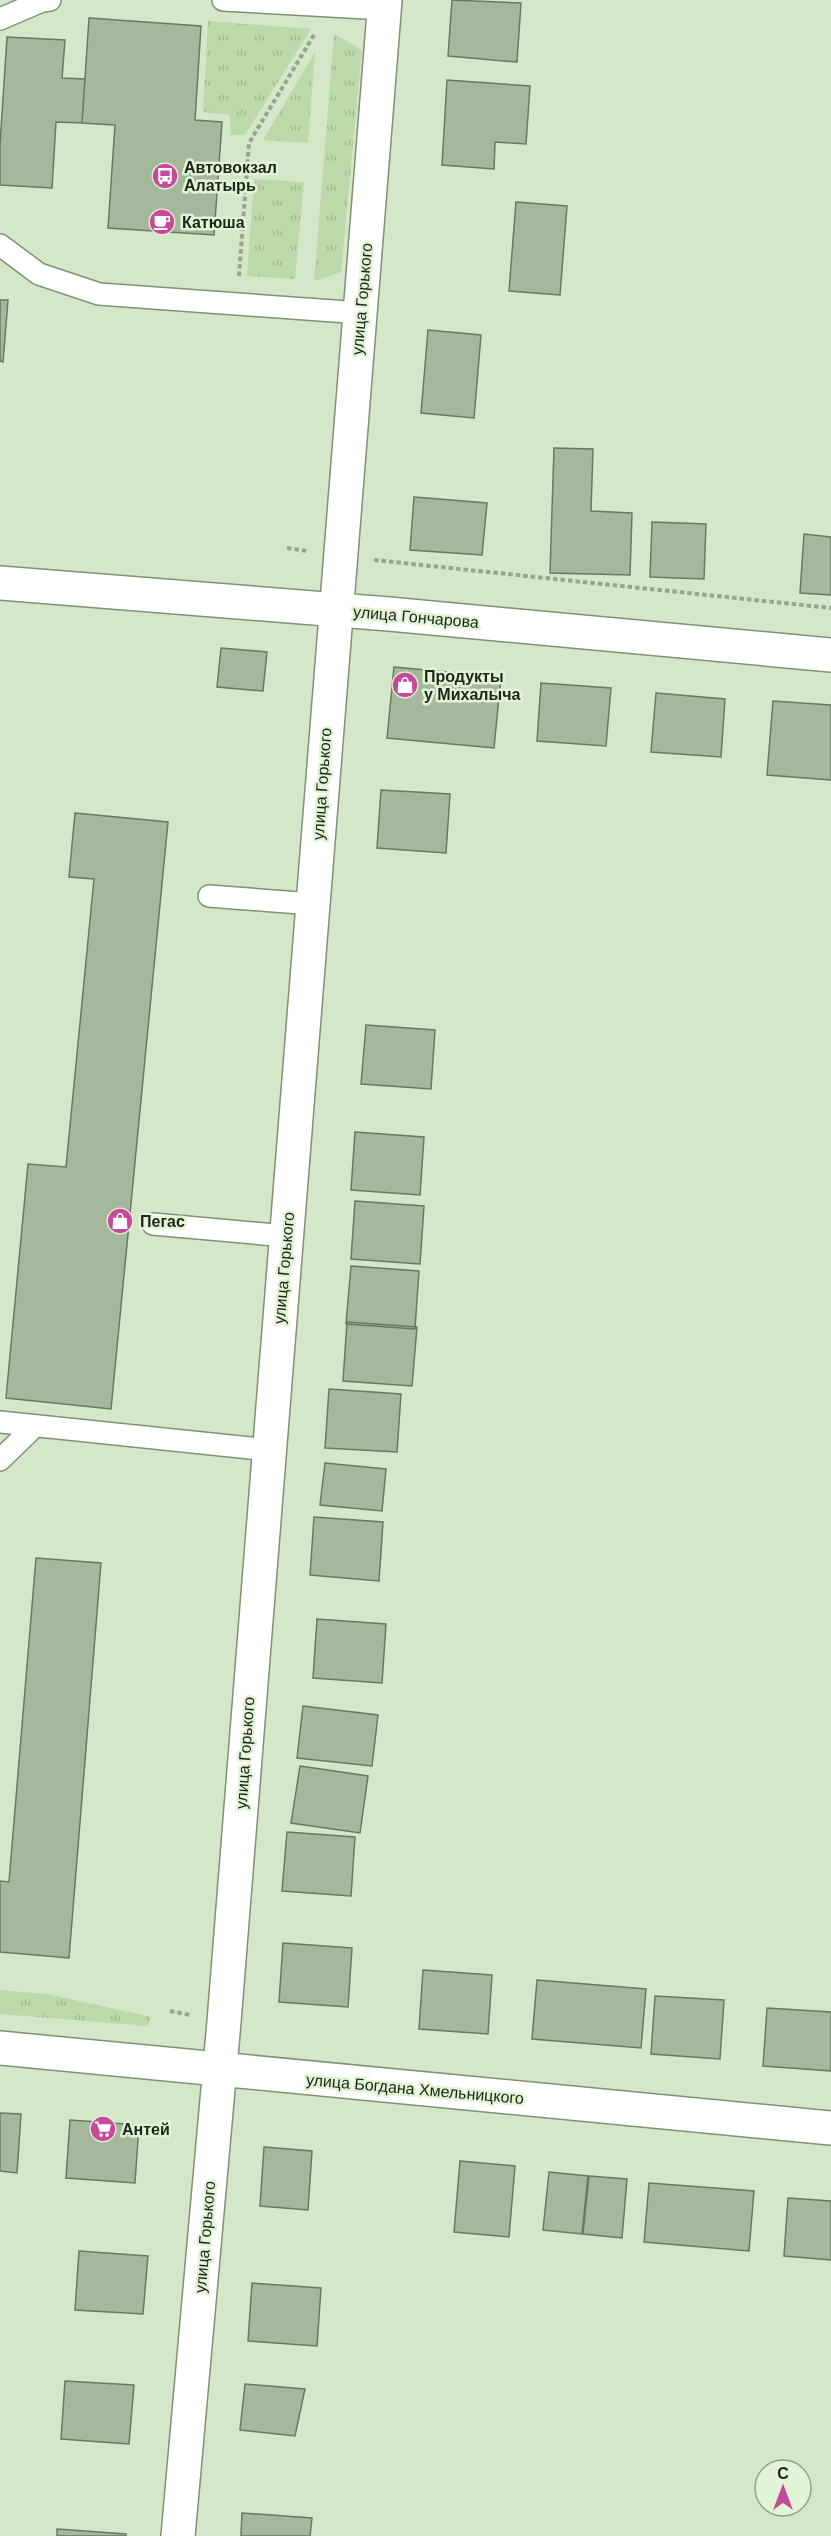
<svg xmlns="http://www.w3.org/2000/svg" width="831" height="2536" font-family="Helvetica,sans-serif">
	<defs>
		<pattern id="grass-tufts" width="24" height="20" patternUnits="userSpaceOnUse" patternTransform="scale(1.5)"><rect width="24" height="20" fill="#bcdaa9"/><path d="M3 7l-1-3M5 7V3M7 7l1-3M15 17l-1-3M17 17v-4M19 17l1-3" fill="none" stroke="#a1bb91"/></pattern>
	</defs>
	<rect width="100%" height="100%" fill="#d4e7c9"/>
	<!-- grass -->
	<path fill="url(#grass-tufts)" d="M208 21 311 29 245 135H230V115L203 112Z
		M334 34 362 50 341 272 314 281Z
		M315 52 308 143 263 140Z
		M254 179 304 182 295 279 247 276Z
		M0 1990 47 1994 151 2017 148 2026 0 2014Z"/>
	<!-- building -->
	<path fill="#a6b89c" stroke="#69795f" stroke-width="1.5" d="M452 0 521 3 517 62 448 56Z
		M89 18 201 26 195 120 222 122 214 235 108 228 115 125 82 123Z
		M7 37 65 40 62 78 85 79 82 123 56 122 52 188 0 185V144Z
		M447 80 530 86 526 144 495 142 494 169 442 165Z
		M516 202 567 206 560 295 509 291Z
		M0 300H8L3 362 0 361Z
		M428 330 481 335 474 418 421 413Z
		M554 448 593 449 591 511 632 513 630 575 550 573Z
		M414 497 487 503 482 555 410 550Z
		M652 522 706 524 704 579 650 577Z
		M804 534 831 537V595L800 593Z
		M221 648 267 652 263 691 217 687Z
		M394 667 501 677 494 748 387 738Z
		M541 683 611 688 606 746 537 741Z
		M656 693 725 699 721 757 651 752Z
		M773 701 831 705V780L767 775Z
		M381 790 450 794 446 853 377 848Z
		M75 813 168 822 111 1409 6 1398 28 1164 66 1167 94 879 69 877Z
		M366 1025 435 1030 431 1089 361 1084Z
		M355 1132 424 1137 420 1195 351 1190Z
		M355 1201 424 1206 420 1264 351 1259Z
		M351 1266 419 1271 415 1329 346 1324Z
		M347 1322 417 1327 412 1386 343 1381Z
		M329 1389 401 1394 397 1452 325 1448Z
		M325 1463 386 1469 382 1511 320 1505Z
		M314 1517 383 1522 379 1581 310 1575Z
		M36 1558 101 1563 69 1958 0 1952V1881L9 1882Z
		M317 1619 386 1624 382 1683 313 1678Z
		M303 1706 378 1715 372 1766 297 1758Z
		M300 1766 368 1776 360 1833 291 1823Z
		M287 1832 355 1837 351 1896 282 1891Z
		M283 1943 352 1948 348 2007 279 2002Z
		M423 1970 492 1975 488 2034 419 2029Z
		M537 1980 646 1989 641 2048 532 2039Z
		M655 1996 724 2000 720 2059 651 2054Z
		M767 2008 831 2012V2071L763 2066Z
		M0 2113 21 2114 17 2173 0 2171Z
		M70 2120 139 2125 135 2183 66 2178Z
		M264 2147 312 2151 308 2210 260 2206Z
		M460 2161 515 2166 509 2237 454 2232Z
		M549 2172 588 2176 582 2234 543 2230Z
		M589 2176 627 2179 622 2238 583 2234Z
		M649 2183 754 2191 749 2251 644 2242Z
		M788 2198 831 2201V2260L784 2256Z
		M79 2251 148 2256 143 2314 75 2310Z
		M252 2283 321 2288 317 2346 248 2341Z
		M65 2381 134 2385 129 2444 61 2439Z
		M245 2384 305 2389 295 2436 240 2430Z
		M242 2513 312 2518 310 2536H241Z
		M57 2529 126 2534V2536H57Z"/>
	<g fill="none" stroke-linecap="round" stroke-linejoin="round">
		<!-- lane casing -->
		<g stroke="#809176" stroke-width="24">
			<path id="lane" d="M223 0 384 9
				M0 19 42 1 50 0
				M0 245 39 274 99 294 361 313
				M209 896 312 904
				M153 1224 286 1236
				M0 1422 269 1450
				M0 1460 35 1426"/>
		</g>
		<!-- street casing -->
		<g stroke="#809176" stroke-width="36">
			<path id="street" d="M0 583 389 614 831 655"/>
		</g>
		<!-- secondary casing -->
		<g stroke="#809176" stroke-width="36">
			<path id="secondary" d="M0 2048 831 2128
				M178 2536 224 2022 385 0"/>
		</g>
		<!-- path -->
		<path stroke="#95a48d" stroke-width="4" stroke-dasharray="4.5 3" stroke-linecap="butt" d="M239 276 249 143 314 35
			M287 548 307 551
			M374 560 831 608
			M170 2011 190 2015"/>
		<!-- lane -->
		<use href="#lane" stroke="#fff" stroke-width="21"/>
		<!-- street -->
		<use href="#street" stroke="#fff" stroke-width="33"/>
		<!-- secondary -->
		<use href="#secondary" stroke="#fff" stroke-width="33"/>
	</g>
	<!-- icons -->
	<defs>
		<g id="bus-disc" transform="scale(1.35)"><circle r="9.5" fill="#c54a9a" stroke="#e2f4d6"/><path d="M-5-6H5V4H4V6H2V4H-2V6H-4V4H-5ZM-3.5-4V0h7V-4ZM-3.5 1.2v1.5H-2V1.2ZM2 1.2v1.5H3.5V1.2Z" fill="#fff"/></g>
		<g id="cafe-disc" transform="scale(1.35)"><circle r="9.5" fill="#c54a9a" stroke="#e2f4d6"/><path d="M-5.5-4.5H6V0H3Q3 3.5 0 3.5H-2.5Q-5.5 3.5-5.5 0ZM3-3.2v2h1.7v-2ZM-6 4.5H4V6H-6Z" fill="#fff"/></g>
		<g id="shop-disc" transform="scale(1.35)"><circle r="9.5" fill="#c54a9a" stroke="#e2f4d6"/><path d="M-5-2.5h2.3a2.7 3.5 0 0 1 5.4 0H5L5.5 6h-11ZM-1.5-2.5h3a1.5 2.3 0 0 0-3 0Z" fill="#fff"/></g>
		<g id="supermarket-disc" transform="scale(1.35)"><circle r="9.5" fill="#c54a9a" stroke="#e2f4d6"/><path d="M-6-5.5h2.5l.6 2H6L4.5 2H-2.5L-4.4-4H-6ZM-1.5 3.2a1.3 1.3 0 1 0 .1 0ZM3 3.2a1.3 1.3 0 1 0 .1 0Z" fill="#fff"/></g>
	</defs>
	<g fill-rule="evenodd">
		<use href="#bus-disc" x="165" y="176"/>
		<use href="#cafe-disc" x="162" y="222"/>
		<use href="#shop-disc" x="405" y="685"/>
		<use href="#shop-disc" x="120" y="1221"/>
		<use href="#supermarket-disc" x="103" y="2129"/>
	</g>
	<g text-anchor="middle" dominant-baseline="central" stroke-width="5" stroke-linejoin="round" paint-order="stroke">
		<!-- poi labels -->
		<g font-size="16" font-weight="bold" fill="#1d2419" stroke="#e2f4d6" text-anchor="start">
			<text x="184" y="167">Автовокзал<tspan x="184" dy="18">Алатырь</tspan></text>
			<text x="182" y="222">Катюша</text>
			<text x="424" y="676">Продукты<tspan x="424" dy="18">у Михалыча</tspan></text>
			<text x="140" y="1221">Пегас</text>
			<text x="122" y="2129">Антей</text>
		</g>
		<!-- street labels -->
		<g font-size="16" fill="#1d2419" stroke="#e2f4d6">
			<text transform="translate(362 299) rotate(-85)">улица Горького</text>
			<text transform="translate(416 617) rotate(5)">улица Гончарова</text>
			<text transform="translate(322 784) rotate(-86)">улица Горького</text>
			<text transform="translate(284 1268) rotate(-85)">улица Горького</text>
			<text transform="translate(245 1753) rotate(-86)">улица Горького</text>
			<text transform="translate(415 2089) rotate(5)">улица Богдана Хмельницкого</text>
			<text transform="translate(205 2237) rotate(-85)">улица Горького</text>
		</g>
	</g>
	<!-- north arrow -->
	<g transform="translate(783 2488)"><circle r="28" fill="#e2f4d6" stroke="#93a18a" stroke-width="1.5"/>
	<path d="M0-4.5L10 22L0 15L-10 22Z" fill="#c54a9a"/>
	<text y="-9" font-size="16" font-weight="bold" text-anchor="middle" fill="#1d2419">С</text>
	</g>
</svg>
